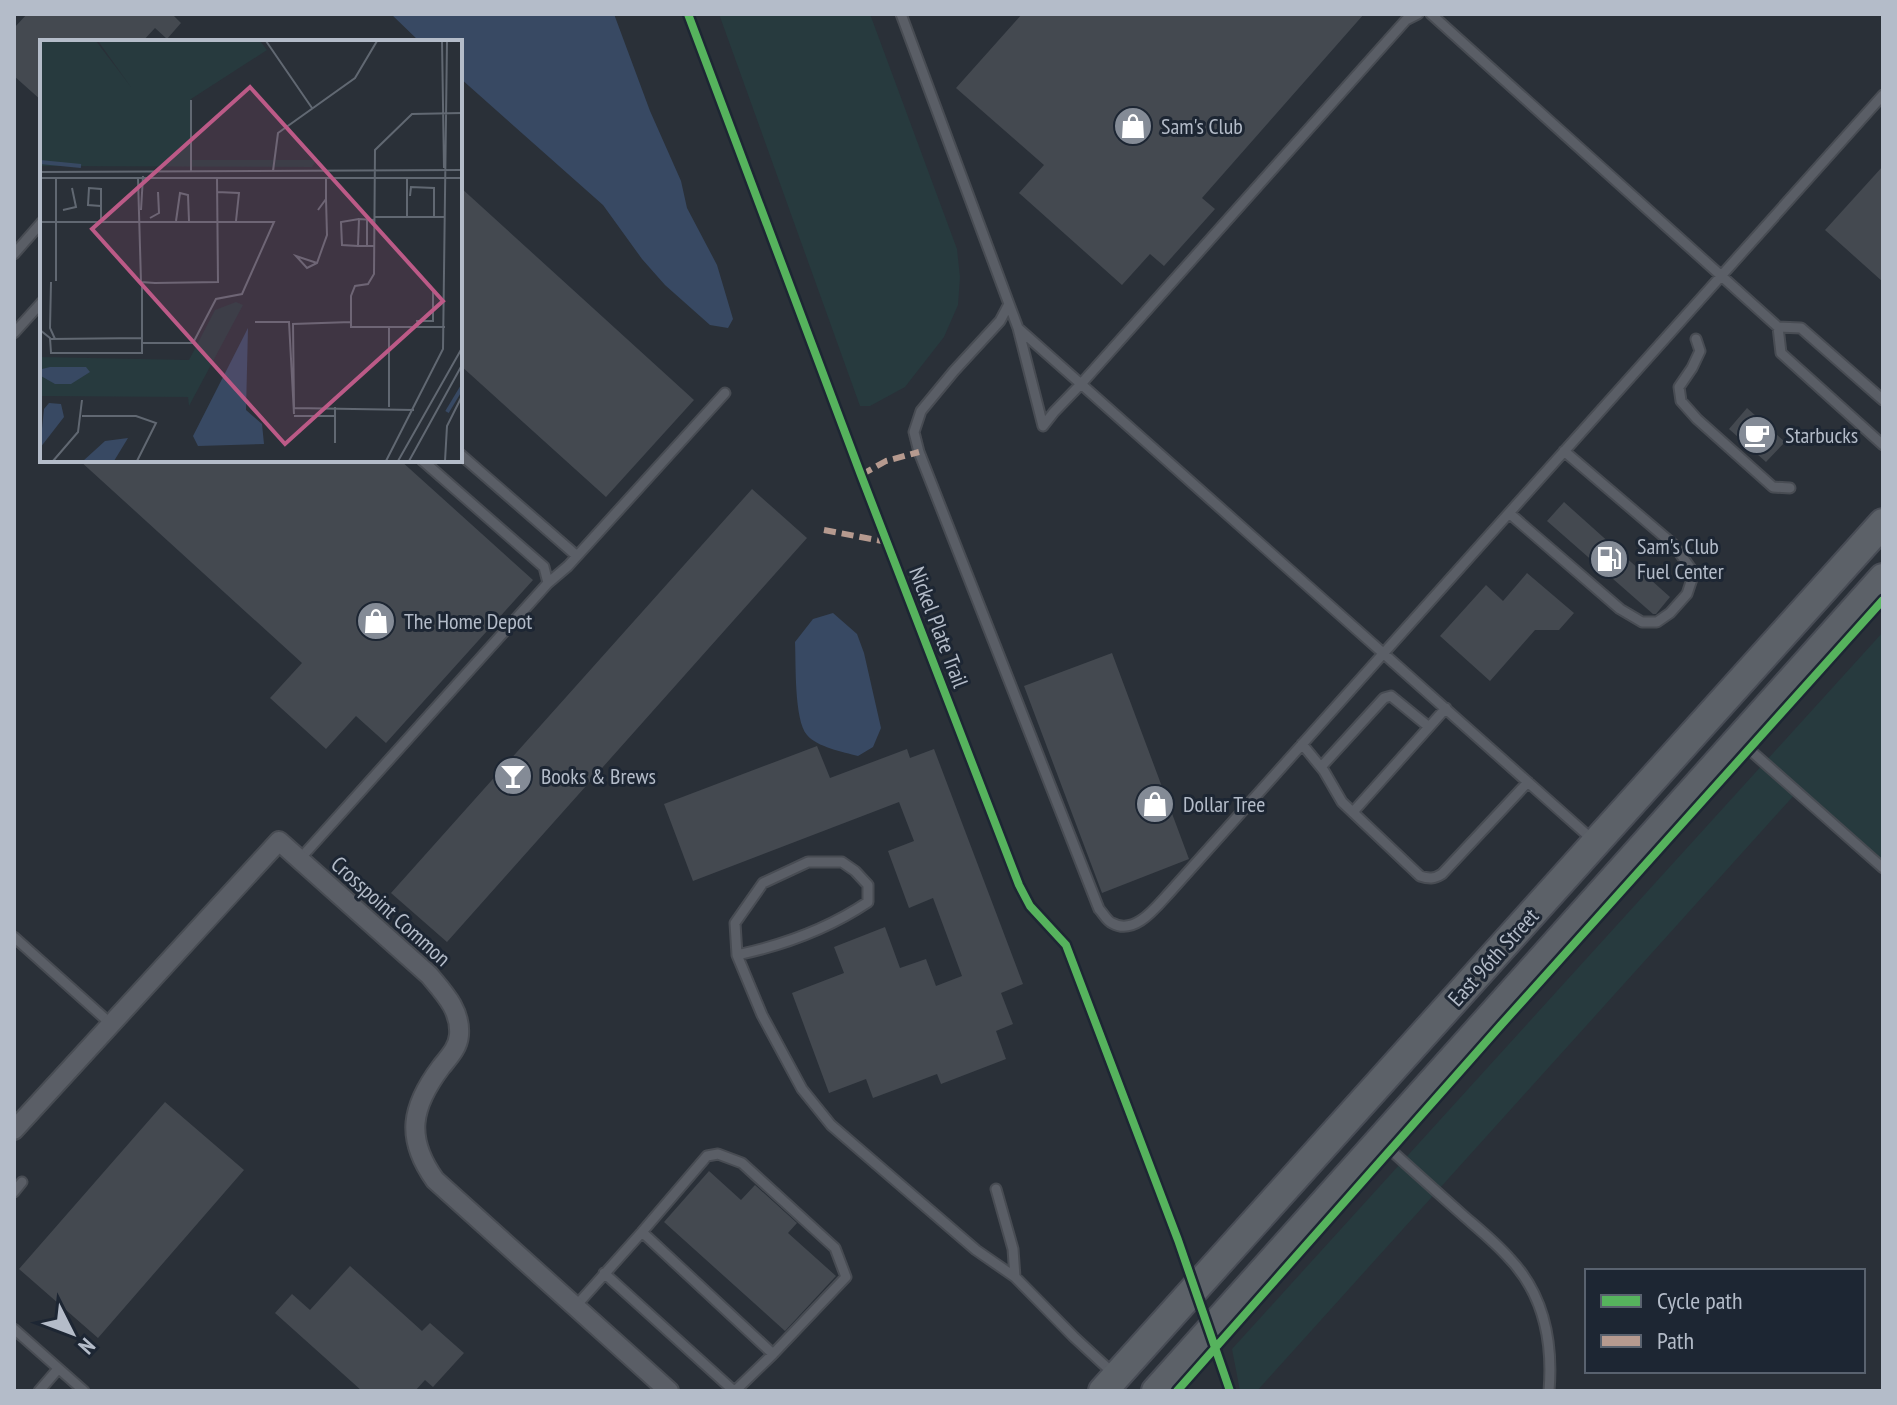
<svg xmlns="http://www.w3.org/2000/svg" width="1897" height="1405" font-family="'PT Sans Narrow',sans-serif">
	<rect width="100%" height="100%" fill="#2a3038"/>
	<!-- green -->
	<path fill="#273a3e" d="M719 14H870L957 249 960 277 958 305 944 337 905 387 870 406H860Z
		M1883 632V868L1797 792 1257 1391H1240L1232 1349Z"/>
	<!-- water -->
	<path fill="#384963" d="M391 14H614L650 111 681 181 687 208 717 265 733 319 728 328 710 325 665 285 642 259 603 205 460 78V42H420Z
		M833 613 857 634 864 653 881 728 873 747 858 756C843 752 817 747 807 735 794 720 796 663 795 642L813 619Z"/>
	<!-- building -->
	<path fill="#444950" d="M27 14H172L181 23 167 39 155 28 142 42H42V101L14 76V28Z
		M1022 14H1364L1202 198 1215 209 1164 266 1150 254 1122 285 1019 193 1044 165 956 88Z
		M1883 166V282L1825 230Z
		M460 187 694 400 606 497 460 365Z
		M1747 408 1785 442 1766 462 1729 429Z
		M79 460H400L533 580 386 743 356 716 326 749 270 698 302 663Z
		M752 489 807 538 447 942 391 893Z
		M1564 502 1670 597 1656 614H1653L1547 521Z
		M1527 573 1574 613 1559 630H1535L1490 681 1440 636 1486 585 1503 601Z
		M1112 653 1189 859 1102 893 1024 686Z
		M817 746 830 778 907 749 910 758 934 749 1023 984 1001 993 1013 1024 996 1031 1006 1059 941 1084 937 1074 873 1098 866 1079 829 1093 792 993 844 973 834 947 885 927 900 968 926 959 936 986 962 976 933 898 909 908 888 851 914 841 899 802 693 881 664 804Z
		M165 1102 244 1170 98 1338 19 1269Z
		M709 1171 741 1200 755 1185 797 1223 788 1233 836 1276 785 1331 664 1222Z
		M350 1266 422 1331 430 1323 464 1353 433 1387 425 1380 415 1391H362L275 1313 292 1294 310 1310Z"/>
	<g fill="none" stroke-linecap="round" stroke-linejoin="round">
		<!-- lane casing -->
		<g stroke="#484c53" stroke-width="13">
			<path id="lane" d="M901 14 1009 304 1000 321 954 371 921 411 914 432 919 452 1099 909C1103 913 1107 921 1112 923 1135 936 1156 907 1170 892L1883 95
				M1418 14 1406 20 1081 384 1594 841
				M1431 14 1778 327 1801 328 1883 400
				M14 254 42 222
				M1009 304 1018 328 1043 426
				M1778 327 1781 353 1883 445
				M1018 328 1081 384 1054 412 1043 426
				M14 333 42 302
				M1696 339 1700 351 1692 368 1679 387 1681 401 1697 419 1773 487 1790 488
				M460 454 577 556
				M1509 513 1620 609 1642 622H1657L1670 613 1687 594 1694 573 1674 545 1564 451
				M548 583 568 566 725 393
				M1742 743 1883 868
				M1302 744 1324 771 1342 802 1420 876C1429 879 1434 879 1442 874L1528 782
				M1321 767 1384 698 1391 696 1429 727
				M1353 812 1446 708
				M299 860 548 583 544 567 422 460
				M14 937 111 1024
				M737 955C784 945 828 929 868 902V885L855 871 842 862H808L763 883 735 923 737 955 762 1015 802 1089 831 1125 976 1250 1015 1277
				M1382 1142C1409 1167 1437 1192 1465 1217 1480 1230 1496 1243 1510 1259 1544 1295 1553 1343 1549 1391
				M996 1189 1013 1249 1015 1277 1074 1337 1114 1374
				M14 1192 22 1182
				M642 1232 707 1156 718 1154 742 1163 835 1248 846 1277 773 1354
				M604 1273 734 1391
				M575 1307 642 1232 773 1354 735 1391
				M14 1329 84 1391
				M39 1391 58 1369"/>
		</g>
		<!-- street casing -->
		<g stroke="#484c53" stroke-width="22">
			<path id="street" d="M14 1130 279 841 429 975C444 993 461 1010 459 1035 458 1048 449 1057 441 1067 411 1107 405 1138 435 1180L669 1391"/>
		</g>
		<!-- primary casing -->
		<g stroke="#484c55" stroke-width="32">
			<path id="primary" d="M1103 1391 1883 523
				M1156 1391 1883 578"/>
		</g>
		<!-- lane -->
		<use href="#lane" stroke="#5a5e66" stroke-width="9"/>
		<!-- street -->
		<use href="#street" stroke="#5a5e66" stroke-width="18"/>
		<!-- primary -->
		<use href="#primary" stroke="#5c6168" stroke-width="28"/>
		<!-- quiet -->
		<path stroke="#b69a8f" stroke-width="6" stroke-dasharray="12 6" stroke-linecap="butt" d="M861 475 886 461 919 452
			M824 530 887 542"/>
		<!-- cycleway casing -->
		<g stroke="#1d2633" stroke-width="13">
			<path id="cycleway" d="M688 14 861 475 1019 885 1030 906 1066 945 1178 1240 1230 1391
				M1177 1391 1501 1025 1883 600"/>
		</g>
		<!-- cycleway -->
		<use href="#cycleway" stroke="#56b35d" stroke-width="8"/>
	</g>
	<!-- icons -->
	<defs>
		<g id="shop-disc" transform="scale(2)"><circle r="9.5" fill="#848b96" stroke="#1d2633"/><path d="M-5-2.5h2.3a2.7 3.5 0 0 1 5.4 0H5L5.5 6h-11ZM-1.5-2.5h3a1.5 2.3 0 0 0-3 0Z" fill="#fff"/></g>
		<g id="cafe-disc" transform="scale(2)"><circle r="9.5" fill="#848b96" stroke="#1d2633"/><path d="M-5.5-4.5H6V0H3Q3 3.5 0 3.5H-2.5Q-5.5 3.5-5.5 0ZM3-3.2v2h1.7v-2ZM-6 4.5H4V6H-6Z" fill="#fff"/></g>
		<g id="fuel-disc" transform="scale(2)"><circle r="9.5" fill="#848b96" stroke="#1d2633"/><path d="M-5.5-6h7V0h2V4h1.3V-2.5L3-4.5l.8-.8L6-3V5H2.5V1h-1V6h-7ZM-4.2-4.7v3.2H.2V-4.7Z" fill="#fff"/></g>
		<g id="bar-disc" transform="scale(2)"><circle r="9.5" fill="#848b96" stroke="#1d2633"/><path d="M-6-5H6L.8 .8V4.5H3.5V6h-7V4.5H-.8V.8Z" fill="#fff"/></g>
	</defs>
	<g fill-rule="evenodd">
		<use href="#shop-disc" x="1133" y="126"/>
		<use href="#cafe-disc" x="1757" y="435"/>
		<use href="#fuel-disc" x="1609" y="559"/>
		<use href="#shop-disc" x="376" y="621"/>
		<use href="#bar-disc" x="513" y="776"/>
		<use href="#shop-disc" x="1155" y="804"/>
	</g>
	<g text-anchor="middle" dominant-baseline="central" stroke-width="6" stroke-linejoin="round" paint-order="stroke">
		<!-- poi labels -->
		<g font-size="22" fill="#b4bcc9" stroke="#1d2633" text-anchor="start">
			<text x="1161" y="126">Sam's Club</text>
			<text x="1785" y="435">Starbucks</text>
			<text x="1637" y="546">Sam's Club<tspan x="1637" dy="25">Fuel Center</tspan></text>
			<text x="404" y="621">The Home Depot</text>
			<text x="541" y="776">Books &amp; Brews</text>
			<text x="1183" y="804">Dollar Tree</text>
		</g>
		<!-- street labels -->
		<g font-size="22" fill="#b4bcc9" stroke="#1d2633">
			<text transform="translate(939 627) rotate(69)">Nickel Plate Trail</text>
			<text transform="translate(391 911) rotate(42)">Crosspoint Common</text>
			<text transform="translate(1493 957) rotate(-48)">East 96th Street</text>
		</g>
	</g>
	<!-- overview -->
	<g transform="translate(40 40)">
		<rect width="422" height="422" fill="#2a3038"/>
		<path d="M0 1H56L91 47 58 1H220L227 10 151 59V120H277L272 127 0 126ZM196 262 203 265 149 366 148 357 0 356V317L149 320 175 270Z" fill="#273a3e"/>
		<path d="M208 288 206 370 222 384 224 404 158 406 153 396ZM10 327H46L50 332 31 344H15L1 336 2 329ZM9 363 21 364 24 377 0 408 4 369ZM88 398 74 421H43L65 401Z" fill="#384963"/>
		<path fill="none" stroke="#384963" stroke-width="4" d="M0 122 41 126M407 372 422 347"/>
		<path fill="none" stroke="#616872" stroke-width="2" d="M226 1 272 68M402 1 404 128M151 60V131M233 131 238 93 315 38 337 1M0 132 422 130M0 138H422M16 138V241M98 138 101 242 115 243 178 242 177 138M367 138V177M177 152 199 153 196 181M370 156 371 147 394 148V177M23 170 36 167 32 148M101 170 103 136M278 170 286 159V138M334 177H405M110 178 119 173 118 152M334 180 319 179 318 206H334M61 181V149L49 148 48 165 61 166M136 181 140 153 148 155 149 181M0 182H234L202 254 176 259 153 303H102M318 206 302 205 301 182 319 179M327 206V179M277 223 256 216 267 228 277 223 287 195 286 159M11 242 10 288 15 299M376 281H393V249M215 282H250M249 282 254 374M311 282 253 284 254 368 374 370M405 287H311V256L315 246 328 244 334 234 335 110 372 74 422 73M0 290 10 298 11 313H102V242M10 299 102 298M349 367V287M42 376H96L116 383 97 421M254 376H295V367M295 403V376M13 421 38 392 42 360M346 421 403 309 407 1M358 421 422 308M369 421 422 325M405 421 407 386 422 356"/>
		<path fill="#bc5a87" fill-opacity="0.15" stroke="#bc5a87" stroke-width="4" d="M210 47 403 261 245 404 52 189Z"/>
		<rect width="422" height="422" fill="none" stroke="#b4bcc9" stroke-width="4"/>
	</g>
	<!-- border -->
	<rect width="1897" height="1405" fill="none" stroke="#b4bcc9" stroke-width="32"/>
	<!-- legend -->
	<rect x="1585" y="1269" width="280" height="104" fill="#1d2633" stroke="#59626f" stroke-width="2"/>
	<rect x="1601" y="1295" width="40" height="12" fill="#56b35d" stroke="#59626f" stroke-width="2"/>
	<text x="1657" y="1309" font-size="24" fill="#b4bcc9">Cycle path</text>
	<rect x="1601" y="1335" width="40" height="12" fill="#b69a8f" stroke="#59626f" stroke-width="2"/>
	<text x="1657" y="1349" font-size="24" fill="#b4bcc9">Path</text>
	<!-- north arrow -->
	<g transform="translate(72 1333) rotate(132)" stroke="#1d2633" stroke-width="6" paint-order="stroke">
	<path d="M0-6L14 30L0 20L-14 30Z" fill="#b4bcc9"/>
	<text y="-12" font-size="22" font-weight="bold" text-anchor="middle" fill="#b4bcc9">N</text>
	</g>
</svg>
